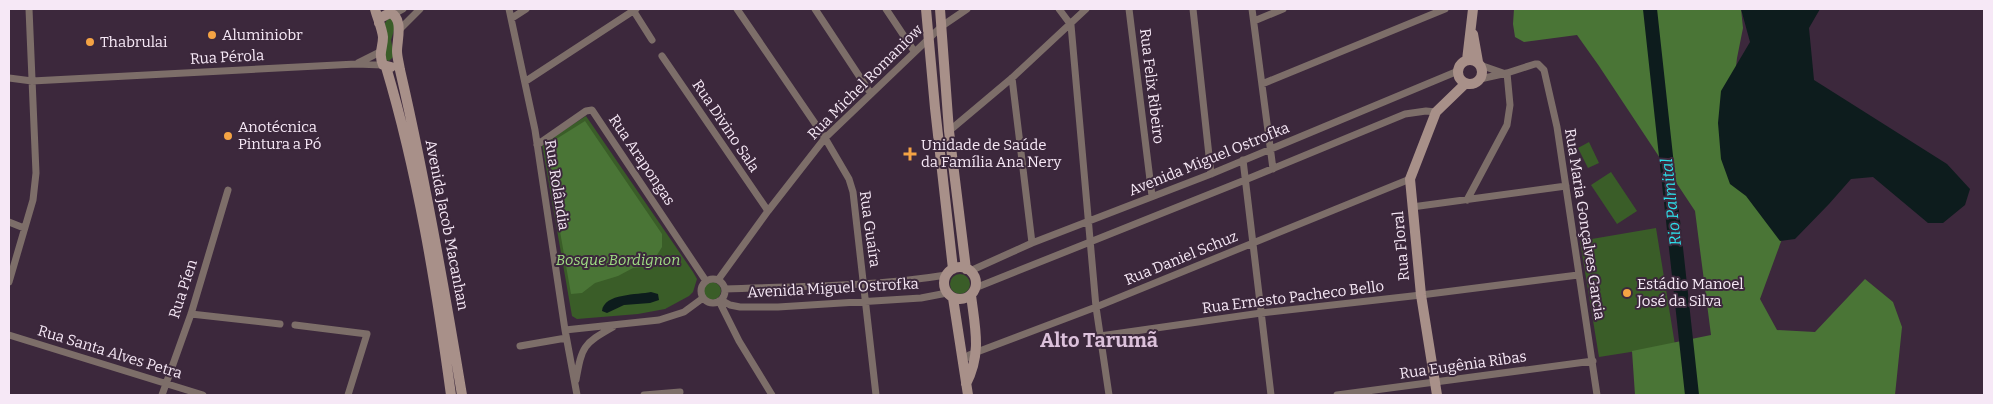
<svg xmlns="http://www.w3.org/2000/svg" width="1993" height="404" font-family="Bitter,serif">
	<rect width="100%" height="100%" fill="#3c283c"/>
	<!-- green -->
	<path fill="#3a5d28" d="M391 18 395 27 391 40 394 56 389 61 385 60V23L387 20Z
		M586 116 693 272 697 279 693 292 689 296 665 309 638 314 577 319 572 316 542 144Z
		M1589 142 1599 163 1588 168 1578 148Z
		M1611 172 1637 211 1617 224 1591 185Z
		M1656 228 1675 345 1599 357 1580 241Z
		M950 284a10 10 0 1 1 20 0a10 10 0 1 1-20 0Z
		M703 291a9 9 0 1 1 18 0a9 9 0 1 1-18 0Z"/>
	<!-- forest -->
	<path fill="#4a7536" d="M1514 9H1741L1743 28 1737 58 1730 118 1786 228 1760 299 1777 330 1815 332 1865 279 1893 302 1902 327 1895 395H1635L1632 351 1711 335 1695 211 1599 66 1577 35 1524 42 1515 37 1513 24Z
		M585 121 662 234V247L657 255 644 267 633 268 618 276 595 283 582 293 571 294 545 146Z"/>
	<!-- water -->
	<path fill="#0d1c1d" d="M1741 9H1820L1809 28 1814 80 1947 164 1970 189 1965 205 1943 223H1928L1873 177 1851 179 1829 204 1795 239 1780 241 1746 196 1730 184 1721 159 1718 123 1721 91 1750 42Z
		M651 292 658 294 659 300 650 303 624 305 607 313 602 311C604 293 638 295 651 292Z"/>
	<g fill="none" stroke-linecap="round" stroke-linejoin="round">
		<!-- river -->
		<path stroke="#0d1c1d" stroke-width="14" d="M1650 9 1692 395"/>
		<!-- street -->
		<path stroke="#7d6e69" stroke-width="7" d="M509 9 535 130 565 330 577 395
			M737 9 825 138 849 179 853 192 876 395
			M815 9 871 94
			M886 9 914 51
			M1059 9 1071 25 1096 307 1109 395
			M1129 9 1152 196
			M1193 9 1211 174
			M1252 9 1273 169
			M633 10 652 40
			M394 14 403 9
			M512 18 526 9
			M1254 21 1283 9
			M399 30 420 9
			M662 56 768 211
			M358 63 380 52
			M1480 65 1503 73
			M9 78 32 81 356 64 383 65
			M1012 78 1032 243
			M1480 79 1507 73 1535 64H1538L1544 70 1557 127 1597 395
			M526 81 636 9
			M1262 84 1445 9
			M949 131 1012 78 1086 9
			M537 145 586 111 592 110 706 281
			M1243 160 1271 395
			M1467 200 1507 125 1510 105 1507 73
			M1412 207 1566 186
			M9 222 24 228
			M970 271 1032 243 1211 174 1458 71
			M701 291a12 12 0 1 1 24 0a12 12 0 1 1-24 0Z
			M718 280 768 211 825 138 942 26 967 9
			M9 282 33 200 36 173 29 9
			M975 288 1245 180 1405 114 1426 111 1436 112
			M725 289C799 286 873 287 946 275
			M721 300 730 305 740 307H778L921 298 947 293
			M719 301 739 341 772 395
			M191 314 280 324
			M295 325 367 334 348 395
			M565 330 659 320 684 312 703 298
			M9 335 203 395
			M1100 336 1261 313 1421 295 1578 275
			M520 346 566 338
			M963 362 969 355 977 352 1096 307 1410 179
			M576 380C582 346 583 344 613 327
			M162 395 191 314 228 190
			M644 395 680 392
			M1337 395 1593 361"/>
		<!-- secondary -->
		<path stroke="#a89089" stroke-width="10" d="M375 9C377 17 382 28 383 37 383 49 378 52 383 65L391 67
			M926 9 935 108 953 269
			M940 9 949 131 966 269
			M379 23 380 18 390 13C404 18 397 40 397 51 397 57 399 63 400 70 425 178 444 286 462 395
			M1473 34 1478 62
			M1467 60 1473 9
			M1458 72a12 12 0 1 1 24 0a12 12 0 1 1-24 0Z
			M386 67C418 174 436 285 451 395
			M944 283a16 16 0 1 1 32 0a16 16 0 1 1-32 0Z
			M953 298 968 395
			M966 384C982 353 975 328 971 295
			M1437 395 1421 295 1410 179 1436 112 1466 83"/>
	</g>
	<!-- markers -->
	<g fill="#f4a344" stroke="#3c283c" stroke-width="2">
		<circle cx="212" cy="35" r="5"/>
		<circle cx="90" cy="42" r="5"/>
		<circle cx="228" cy="136" r="5"/>
		<path d="M907.5 146.5h5v5h5v5h-5v5h-5v-5h-5v-5h5z"/>
		<circle cx="1627" cy="293" r="5"/>
	</g>
	<g text-anchor="middle" dominant-baseline="central" stroke-width="4" stroke-linejoin="round" paint-order="stroke">
		<!-- poi labels -->
		<g font-size="15" fill="#f6e8f6" stroke="#3c283c" text-anchor="start">
			<text x="222" y="35">Aluminiobr</text>
			<text x="100" y="42">Thabrulai</text>
			<text x="238" y="127">Anotécnica<tspan x="238" dy="17">Pintura a Pó</tspan></text>
			<text x="921" y="145">Unidade de Saúde<tspan x="921" dy="17">da Família Ana Nery</tspan></text>
			<text x="1637" y="284">Estádio Manoel<tspan x="1637" dy="17">José da Silva</tspan></text>
		</g>
		<!-- street labels -->
		<g font-size="15" fill="#f6e8f6" stroke="#3c283c">
			<text transform="translate(227 57) rotate(-3)">Rua Pérola</text>
			<text transform="translate(865 82) rotate(-45)">Rua Michel Romaniow</text>
			<text transform="translate(1152 86) rotate(83)">Rua Felix Ribeiro</text>
			<text transform="translate(726 126) rotate(56)">Rua Divino Sala</text>
			<text transform="translate(1209 159) rotate(-22)">Avenida Miguel Ostrofka</text>
			<text transform="translate(642 160) rotate(56)">Rua Arapongas</text>
			<text transform="translate(557 185) rotate(81)">Rua Rolândia</text>
			<text transform="translate(1585 224) rotate(81)">Rua Maria Gonçalves Garcia</text>
			<text transform="translate(447 225) rotate(79)">Avenida Jacob Macanhan</text>
			<text transform="translate(870 229) rotate(82)">Rua Guaíra</text>
			<text transform="translate(1401 246) rotate(-95)">Rua Floral</text>
			<text transform="translate(1181 258) rotate(-22)">Rua Daniel Schuz</text>
			<text transform="translate(833 288) rotate(-3)">Avenida Miguel Ostrofka</text>
			<text transform="translate(183 289) rotate(-72)">Rua Píen</text>
			<text transform="translate(1293 297) rotate(-7)">Rua Ernesto Pacheco Bello</text>
			<text transform="translate(110 352) rotate(17)">Rua Santa Alves Petra</text>
			<text transform="translate(1463 365) rotate(-8)">Rua Eugênia Ribas</text>
		</g>
		<!-- park labels -->
		<g font-size="15" font-style="italic" fill="#9fdc83" stroke="#3c283c">
			<text x="618" y="260">Bosque Bordignon</text>
		</g>
		<!-- water labels -->
		<g font-size="16" font-style="italic" fill="#2de0eb" stroke="#3c283c">
			<text transform="translate(1671 202) rotate(-96)">Rio Palmital</text>
		</g>
		<!-- district labels -->
		<g font-size="20" font-weight="bold" fill="#dcc1db" stroke="#3c283c">
			<text x="1099" y="340">Alto Tarumã</text>
		</g>
	</g>
	<!-- border -->
	<rect width="1993" height="404" fill="none" stroke="#f6e8f6" stroke-width="20"/>
</svg>
